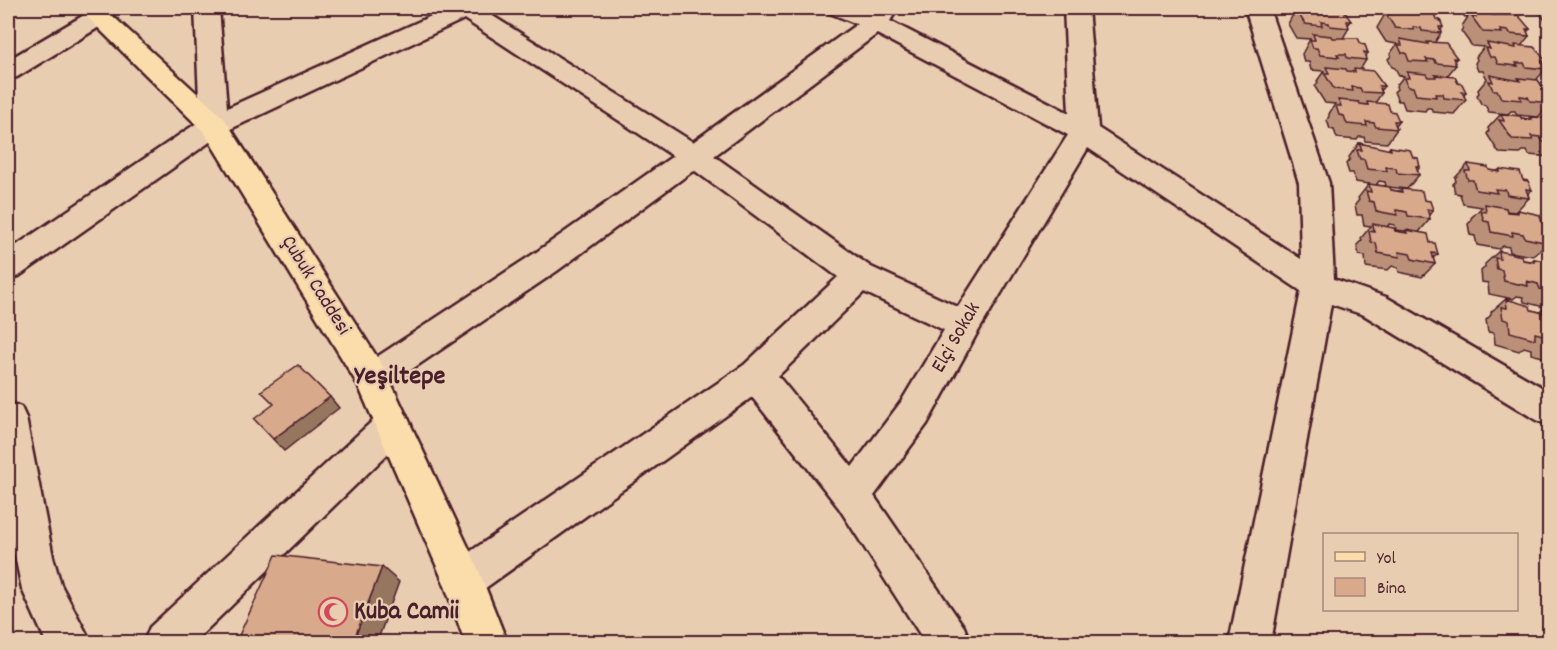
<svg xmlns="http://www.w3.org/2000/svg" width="1557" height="650" font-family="Dekko,sans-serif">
	<rect width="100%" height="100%" fill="#e9cdb0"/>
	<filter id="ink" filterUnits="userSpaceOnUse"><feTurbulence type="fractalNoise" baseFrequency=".0167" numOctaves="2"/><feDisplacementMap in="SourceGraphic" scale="12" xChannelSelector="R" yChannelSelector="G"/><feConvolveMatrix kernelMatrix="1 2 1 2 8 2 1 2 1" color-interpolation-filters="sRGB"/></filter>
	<g filter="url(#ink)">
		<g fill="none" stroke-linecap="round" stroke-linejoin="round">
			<!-- minor casing -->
			<g stroke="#4a1f2b" stroke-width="5">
				<path id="minor" d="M100 8 109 11 112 16 109 21 17 77 8 79V60L91 11Z
					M195 8H219L227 108 449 8H480L693 142 857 24 830 13 827 8H859L871 12 875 8H898L890 21 1069 113 1064 8H1088L1098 128 1301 259 1299 183 1245 8H1269L1329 183 1334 279 1386 297 1550 392V425L1538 421 1364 315 1331 304 1271 642H1229L1301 291 1088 148 976 335 927 424 874 496 964 627 970 642H925L839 508 752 397 477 594 463 600 449 594 443 580 449 566 744 365 838 277 694 170 557 271 384 388 372 393 360 388 355 378 360 368 535 253 673 156 464 19 224 132 19 276 8 279V251L200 121ZM877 34 1068 135 958 307 871 267 714 156ZM864 292 944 330 901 402 852 467 778 376Z
					M8 402 21 407 26 418 53 557 61 585 91 642H46L22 589 8 522Z
					M393 409 406 414 411 425 406 436 194 642H144L150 627 380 414Z"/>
			</g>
			<!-- major casing -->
			<g stroke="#4a1f2b" stroke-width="5">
				<path id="major" d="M78 8H104L224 118 384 368 477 566 507 642H465L444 583 358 385 204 132Z"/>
			</g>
			<!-- minor -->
			<use href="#minor" fill="#e9cdb0" fill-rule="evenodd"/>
			<!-- major -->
			<use href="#major" fill="#faddab" fill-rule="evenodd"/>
		</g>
		<!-- wall -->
		<path fill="#ba9178" stroke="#4a1f2b" stroke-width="1.5" fill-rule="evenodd" d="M1286 8H1331L1351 21 1348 25 1349 28 1343 38 1361 44 1368 53 1365 57 1366 60 1360 70 1384 86 1381 90 1382 93 1375 103 1390 111 1399 121 1396 125 1397 129 1387 143 1365 141 1364 137H1359L1357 140 1337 138 1334 130 1330 129 1327 120 1329 116V114L1335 104 1325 103 1315 87 1318 82 1317 81 1324 71 1311 70 1309 62H1304L1302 54 1310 39 1296 38 1288 24 1296 9Z
			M1372 8H1426L1423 12 1436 19 1443 27 1440 31 1441 33 1435 42 1457 58 1454 61 1456 65 1447 76 1458 83 1466 92 1464 96 1466 100 1454 114 1433 112 1431 108H1427L1425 111 1405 109 1402 101H1398L1394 92 1397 89 1396 86 1404 76 1399 75 1395 68 1392 67 1388 59 1391 56 1390 54 1397 44 1386 42 1377 28 1385 14 1375 13Z
			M1455 8H1515L1509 15 1530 29 1527 32 1529 36 1521 46 1547 62 1544 65 1546 69 1537 79 1542 86 1550 93V97L1548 98 1550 100V105L1538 117 1517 115 1515 111H1511L1508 114 1489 112 1485 105 1481 104 1477 95 1479 93 1478 90 1487 79 1483 71H1478L1475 63 1477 60 1476 57 1484 47 1472 46 1461 31 1463 28 1462 26 1468 17H1465L1460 11 1456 10Z
			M1537 8H1550V28Z
			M1501 114 1528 119 1530 117 1550 118V157L1529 155 1527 151H1523L1519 154 1499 153 1487 134 1489 131 1488 128Z
			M1359 143 1388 150 1390 147 1413 157 1420 167 1417 171 1419 175 1407 189 1388 187 1391 190 1398 191 1401 189 1424 200 1433 210 1429 215 1430 219 1419 232 1430 243 1438 254 1433 258 1435 264 1422 277 1399 272 1398 268 1392 266 1388 270 1366 267 1365 256 1359 255 1357 245 1362 240 1361 238 1371 226 1364 225 1362 215H1357L1355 205 1359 200 1358 198 1369 184 1356 182 1353 173H1349L1346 164 1350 159 1349 157ZM1379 181 1385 182 1386 186 1376 185ZM1389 224 1395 225 1396 230 1405 231 1403 233 1395 231 1387 227Z
			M1468 164 1489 170 1497 171 1500 169 1523 180 1532 190 1528 193 1529 198 1515 212 1507 211V212L1515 213 1518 210 1542 223 1550 229V235L1547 238 1548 243 1533 256 1510 252 1509 247 1503 246 1499 249 1477 245 1475 236 1470 235 1468 224 1472 220 1471 218 1482 207 1463 204 1460 194 1455 193 1453 184 1456 181 1455 178Z
			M1499 251 1523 260 1531 261 1534 259 1550 262V307L1548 308 1524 302 1523 297 1517 296 1513 299 1489 294 1488 283 1482 282 1481 271 1485 267V264Z
			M1506 299 1531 310 1540 312 1543 309 1550 311V359L1531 354V349L1524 347 1519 351 1495 344 1494 333 1488 332 1486 320 1491 315V312Z"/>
		<!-- shaded-wall -->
		<path fill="#977661" stroke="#4a1f2b" stroke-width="1.5" d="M330 397 339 408 284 451 273 439Z
			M382 567 399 582 377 642H353Z"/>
		<!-- building -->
		<path fill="#d8a98b" stroke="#4a1f2b" stroke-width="1.5" d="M1299 8H1342L1351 21H1347L1349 28 1330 26 1329 23 1321 22 1322 26 1305 24 1296 10H1300Z
			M1389 8 1416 14V11L1434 14 1436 19 1440 20 1443 27H1439L1441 33 1422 31 1421 28 1413 27 1414 30 1395 28 1386 14H1391Z
			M1473 11 1491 13 1492 15H1518L1530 29H1526L1529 36 1510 34 1508 31 1500 30 1502 33 1483 32 1472 17H1476Z
			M1313 34 1331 36 1332 38H1358L1361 44 1365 45 1368 53 1364 52 1366 60 1347 58 1346 54H1337L1339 57 1320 55 1317 48H1313L1310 40H1315Z
			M1400 39 1428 44 1427 42 1446 43 1457 58H1453L1456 65 1436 63 1435 60 1426 59 1428 62 1409 61 1406 53H1402L1398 45H1402Z
			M1487 43 1516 48 1515 45 1534 47 1547 62 1542 61 1546 69 1526 67 1524 63H1516L1518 66 1498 64 1495 57H1490L1486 48 1490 49Z
			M1326 67 1346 69 1347 71 1355 72 1354 69 1373 71 1384 86H1379L1382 93 1362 92 1360 88 1352 87 1353 91 1334 89 1324 73H1329Z
			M1407 72 1426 74 1428 77H1436L1435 75 1455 77 1458 83 1462 84 1466 92H1462L1466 100 1444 98 1443 94H1435L1436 97 1416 95 1413 87H1408L1405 78H1409Z
			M1490 75 1520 81 1518 78 1538 80 1542 86 1546 87 1550 93V95H1546L1550 100V103L1530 101 1528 97 1520 96 1521 100 1501 98 1497 90H1493L1489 81 1493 82Z
			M1338 100 1359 102 1360 104 1368 105 1367 102 1388 104 1390 111 1395 112 1399 121H1394L1397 129 1376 127 1374 123 1366 122 1367 126 1347 124 1344 116 1339 115 1336 106H1341Z
			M1501 114 1520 116 1522 119 1532 120 1530 117 1550 118V142H1543L1540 137 1531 136 1533 140 1512 139 1499 120 1504 121Z
			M1359 143 1391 150 1390 147 1410 150 1413 157 1418 158 1420 167 1416 166 1419 175 1397 173 1396 168 1386 167 1387 171 1367 169 1364 159H1360L1357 150H1362Z
			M1468 164 1488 167 1489 170 1500 172V169L1520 172 1523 180 1528 181 1532 190 1526 189 1529 198 1507 195 1506 190 1495 189 1497 193 1476 190 1473 180H1468L1465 171H1470Z
			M1369 184 1390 187 1391 190 1402 192 1401 189 1422 191 1424 200 1430 201 1433 210 1427 209 1430 219 1408 216 1407 212 1396 210 1397 215 1376 211 1374 202 1369 201 1366 191 1371 192Z
			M1485 204 1506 208 1507 212 1518 213V210L1540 215 1542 223 1548 224 1550 234 1545 233 1548 243 1525 238 1523 234 1512 232 1513 236 1491 232 1489 222 1484 221 1481 211 1486 212Z
			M1373 224 1394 228 1395 231 1407 233 1406 230 1428 234 1430 243H1435L1438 254 1432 253 1435 264 1412 259 1410 254 1399 252 1400 257 1378 253 1376 243 1371 242 1369 231 1374 232Z
			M1499 251 1522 256 1523 260 1534 262V259L1550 262V291L1540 289 1538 284 1527 281 1528 286 1504 281 1502 270 1497 269 1495 258 1500 259Z
			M1506 299 1530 306 1531 310 1543 313V309L1550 311V342H1547V336L1535 333V339L1510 332 1509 321 1503 319 1501 307 1507 308Z
			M298 365 330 397 273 439 254 419 274 404 261 391Z
			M276 555 382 567 353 642H236Z"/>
	</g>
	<!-- icons -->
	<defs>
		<g id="mosque-ring" transform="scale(1.5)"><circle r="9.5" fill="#e9cdb0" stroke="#d1495b" stroke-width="1.5"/><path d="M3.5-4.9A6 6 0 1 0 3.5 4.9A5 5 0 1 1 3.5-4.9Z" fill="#d1495b"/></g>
	</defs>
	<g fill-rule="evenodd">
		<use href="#mosque-ring" x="333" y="612"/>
	</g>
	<g text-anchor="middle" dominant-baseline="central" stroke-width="4.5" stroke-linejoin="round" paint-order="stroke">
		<!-- street labels -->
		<g font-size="21" fill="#4a1f2b" stroke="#e9cdb0">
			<text transform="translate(315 286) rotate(58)">Çubuk Caddesi</text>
			<text transform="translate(957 338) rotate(-60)">Elçi Sokak</text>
		</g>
		<!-- near-poi labels -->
		<g font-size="26" font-weight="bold" fill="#4a1f2b" stroke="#e9cdb0" text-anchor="start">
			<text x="354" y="612">Kuba Camii</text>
		</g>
		<!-- district labels -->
		<g font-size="27" font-weight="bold" fill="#4a1f2b" stroke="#e9cdb0">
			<text x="400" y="377">Yeşiltepe</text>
		</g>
	</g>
	<!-- margin -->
	<rect width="1557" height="650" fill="none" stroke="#e9cdb0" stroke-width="30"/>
	<rect x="15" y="15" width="1527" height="620" fill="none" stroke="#4a1f2b" stroke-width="2" filter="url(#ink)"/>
	<!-- legend -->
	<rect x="1323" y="533" width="195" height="78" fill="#e9cdb0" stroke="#a9877b" stroke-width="1.5"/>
	<rect x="1335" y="552" width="30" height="9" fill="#faddab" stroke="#a9877b" stroke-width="1.5"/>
	<text x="1377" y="563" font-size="18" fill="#4a1f2b">Yol</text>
	<rect x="1335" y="578" width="30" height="18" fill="#d8a98b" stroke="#a9877b" stroke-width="1.5"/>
	<text x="1377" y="593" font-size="18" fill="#4a1f2b">Bina</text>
</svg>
